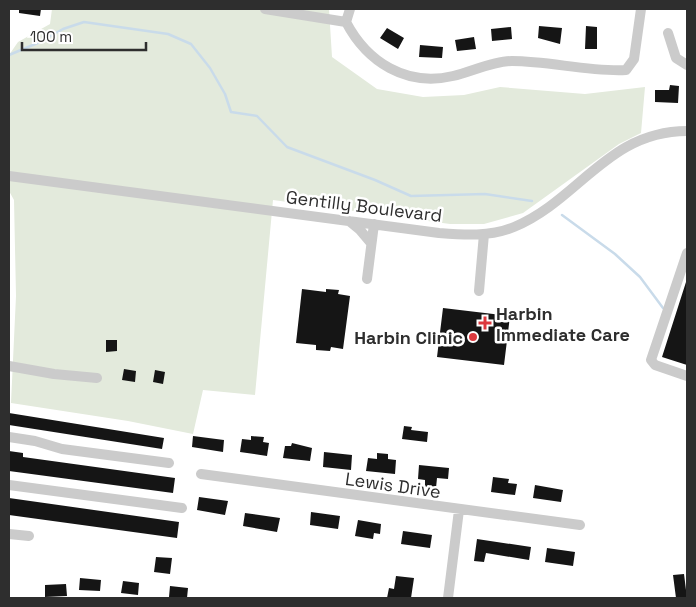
<svg xmlns="http://www.w3.org/2000/svg" width="696" height="607" font-family="'Space Grotesk',sans-serif">
	<rect width="100%" height="100%" fill="#fff"/>
	<!-- green -->
	<path fill="#e3eadc" d="M52 9H329L332 57 377 89 423 97 464 95 500 87 585 94 645 87 641 133 619 144 523 213 484 224H450L273 200 255 395 203 390 193 434 128 421 11 403 16 296 14 200 9 191V55L18 42 50 24Z"/>
	<g fill="none" stroke-linecap="round" stroke-linejoin="round">
		<!-- stream -->
		<path stroke="#c9dbea" stroke-width="2.5" d="M9 55 40 42 63 29 84 22 168 34 191 44 210 68 225 94 231 112 257 116 287 147 375 180 411 196 485 194 532 201
			M562 215 615 254 640 277 663 308"/>
	</g>
	<!-- building -->
	<path fill="#151515" d="M19 9H41L40 16 19 13Z
		M539 26 562 28 560 44 538 38Z
		M586 26 597 27V49H585Z
		M511 27 512 39 492 41 491 29Z
		M387 28 404 38 398 49 380 38Z
		M474 37 476 49 457 51 455 40Z
		M420 45 443 47 442 58 419 57Z
		M670 85 679 86 678 103 655 102V90H669Z
		M686 282H687V365L662 357Z
		M302 289 326 292V289L339 290 338 294 350 296 343 349 331 347 330 351 316 350V345L296 343Z
		M443 308 510 316 504 365 437 357Z
		M106 340H117V351L106 352Z
		M124 369 136 371 135 382 122 380Z
		M155 370 165 372 163 384 153 382Z
		M9 413 164 438 162 449 9 425Z
		M404 426 412 427 411 430 428 432 427 442 402 439Z
		M193 436 224 440 223 452 192 447Z
		M251 436 264 437 263 442 269 443 267 456 240 452 242 439 251 440Z
		M292 443 312 448 310 461 283 458 285 446H291Z
		M9 451 23 453V457L175 478 173 493 9 471Z
		M324 452 352 455 351 470 323 467Z
		M377 453 388 454V459L396 460 395 474 366 471 368 458 377 459Z
		M419 465 449 468 448 479 437 478 436 488 425 487V480L418 479Z
		M493 477 509 479 508 483 517 484 515 495 491 492Z
		M535 485 563 490 561 502 533 498Z
		M199 497 228 501 225 515 197 510Z
		M9 498 179 522 177 538 9 515Z
		M311 512 340 516 338 529 310 525Z
		M245 513 280 518 277 532 243 526Z
		M358 520 381 524 380 534 374 533 373 539 355 536Z
		M403 531 432 535 430 548 401 544Z
		M477 539 531 547 529 560 486 553 484 562 474 561Z
		M547 548 575 552 573 566 545 562Z
		M156 557 172 558 170 574 154 572Z
		M684 574 687 598H676L673 575Z
		M396 576 414 578 411 598H387L389 588 394 589Z
		M80 578 101 580 100 591 79 590Z
		M123 581 139 583 138 595 121 593Z
		M66 584 67 596 45 597V585Z
		M170 586 188 588 187 598 169 597Z"/>
	<g fill="none" stroke-linecap="round" stroke-linejoin="round">
		<!-- minor -->
		<path stroke="#cbcbcb" stroke-width="10" d="M265 9 346 22
			M350 9 346 22C367 62 406 87 453 76 471 72 493 61 512 61 550 61 588 72 626 70L634 59 641 9
			M668 33 676 58 687 65
			M9 176 439 233C464 235 490 237 514 227 579 200 608 131 687 131
			M349 221 360 230 371 243
			M687 253 651 360 655 365 687 376
			M367 279 374 224
			M479 291 484 234
			M9 366 54 374 97 378
			M9 437 35 441 62 449 169 463
			M201 474 580 525
			M9 485 182 508
			M9 534 29 536
			M448 598 459 510"/>
	</g>
	<!-- markers -->
	<g fill="#dc383d" stroke="#fff" stroke-width="2">
		<path d="M482.5 315.5h5v5h5v5h-5v5h-5v-5h-5v-5h5z"/>
		<circle cx="473" cy="337" r="5"/>
	</g>
	<g text-anchor="middle" dominant-baseline="central" stroke-width="5" stroke-linejoin="round" paint-order="stroke">
		<!-- street labels -->
		<g font-size="18" fill="#2e2e2e" stroke="#fff">
			<text transform="translate(364 206) rotate(7)">Gentilly Boulevard</text>
			<text transform="translate(393 485) rotate(8)">Lewis Drive</text>
		</g>
		<!-- poi labels -->
		<g font-size="18" font-weight="bold" fill="#2e2e2e" stroke="#fff" text-anchor="start">
			<text x="496" y="313">Harbin<tspan x="496" dy="21">Immediate Care</tspan></text>
			<text x="463" y="337" text-anchor="end">Harbin Clinic</text>
		</g>
	</g>
	<!-- border -->
	<rect width="696" height="607" fill="none" stroke="#2e2e2e" stroke-width="20"/>
	<!-- scale -->
	<path d="M22 42v8h124v-8" fill="none" stroke="#2e2e2e" stroke-width="2.5"/>
	<text x="30" y="42" font-size="15" fill="#2e2e2e" stroke="#ffffff" stroke-width="4" paint-order="stroke">100 m</text>
</svg>
